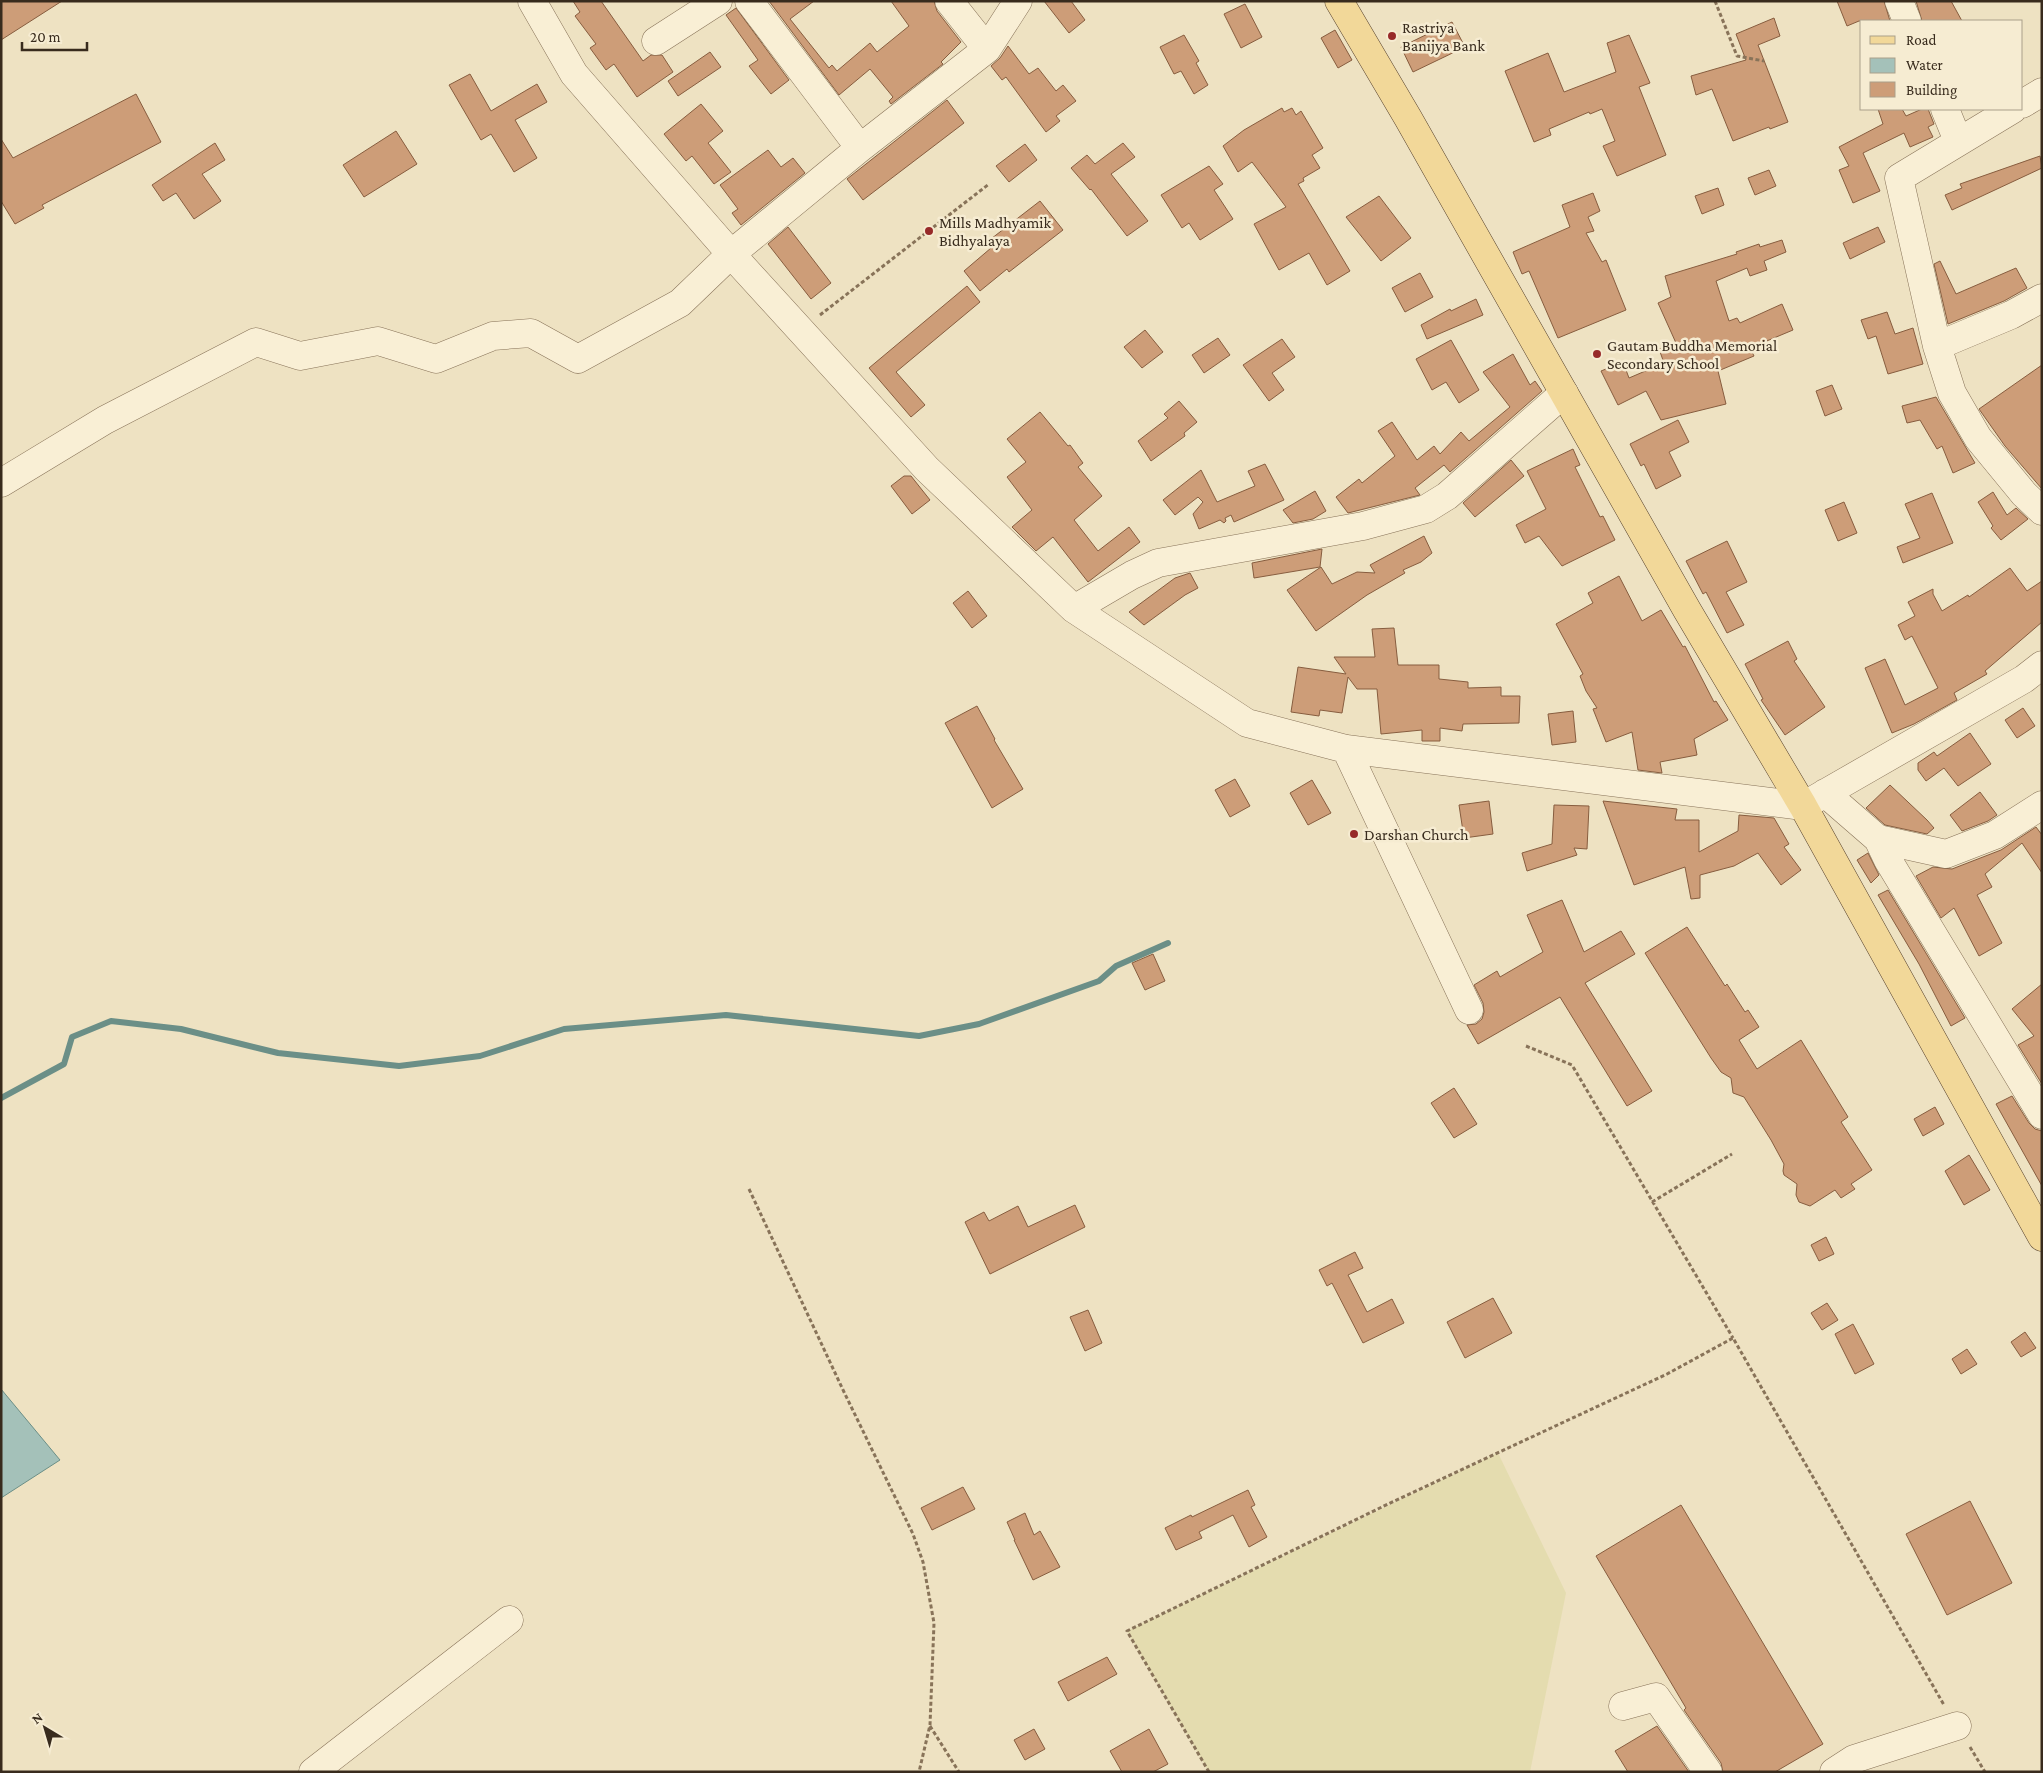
<svg xmlns="http://www.w3.org/2000/svg" width="2043" height="1773" font-family="'Crimson Pro',serif">
	<rect width="100%" height="100%" fill="#eee2c2"/>
	<!-- farmland -->
	<path fill="#e4dcaf" d="M1498 1453 1566 1593 1530 1772H1209L1127 1631Z"/>
	<!-- water -->
	<path fill="#a4c1b9" stroke="#6b8f87" d="M1 1389 60 1460 1 1498Z"/>
	<g fill="none" stroke-linecap="round" stroke-linejoin="round">
		<!-- stream -->
		<path stroke="#6b8f87" stroke-width="6" d="M1 1098 64 1064 72 1037 111 1021 181 1029 278 1053 399 1066 480 1056 564 1029 726 1015 919 1036 979 1024 1099 981 1116 966 1168 943"/>
	</g>
	<!-- building -->
	<path fill="#cd9d78" stroke="#875d3f" d="M1 1H62L1 40Z
		M573 1H601L643 61 651 55H662L673 72 637 97 614 64 606 70 590 48 596 44 575 16 580 12Z
		M769 1H814L790 19 829 68 832 65 837 71 870 43 877 52 909 26 891 1H934L937 11 961 42 941 62 943 64 891 104 889 101 893 97 870 69 839 95Z
		M1044 1H1071L1085 20 1069 33Z
		M1837 1H1884L1890 21H1859L1847 26Z
		M1916 1H1951L1962 21H1922Z
		M1245 4 1262 37 1241 48 1224 14Z
		M736 8 789 80 771 94 749 66 758 60 726 15Z
		M1774 18 1780 36 1758 45 1788 122 1770 129 1769 127 1733 141 1712 89 1696 95 1691 76 1746 60 1736 34Z
		M1452 22 1465 47 1413 72 1401 47Z
		M1335 30 1352 60 1338 68 1321 38Z
		M1184 35 1199 61 1196 63 1208 85 1194 94 1181 71 1174 74 1160 47Z
		M1629 35 1650 83 1639 87 1666 155 1617 176 1603 146 1615 141 1602 109 1590 114 1589 112 1549 129 1551 135 1534 142 1505 71 1548 53 1564 92 1616 72 1607 43Z
		M1008 46 1029 74 1038 68 1056 91 1063 85 1076 101 1056 116 1060 121 1046 132 1006 77 1002 80 991 66 1000 58Z
		M710 52 721 67 678 96 668 81Z
		M470 74 491 111 537 84 547 102 515 120 537 158 514 172 491 134 481 140 449 85Z
		M136 94 161 142 42 205 44 208 15 224 1 201V139L13 158Z
		M947 100 964 123 863 200 847 179Z
		M701 104 723 131 708 143 731 172 714 184 692 156 686 161 664 134Z
		M1282 108 1284 112 1292 108 1296 115 1301 111 1323 148 1312 155 1320 168 1303 178 1304 181 1298 184 1350 271 1327 285 1309 253 1279 270 1254 224 1286 207 1252 162 1238 172 1223 146 1244 130Z
		M1878 109H1902L1906 116 1922 109H1928L1934 124 1928 127 1933 137 1910 147 1904 133 1863 153 1880 191 1853 203 1839 170 1849 166 1839 147 1883 124Z
		M396 131 417 164 364 197 343 165Z
		M215 143 225 160 202 174 221 201 194 219 176 193 163 201 152 185Z
		M1123 143 1135 157 1111 174 1148 221 1127 236 1091 189 1090 190 1071 168 1087 155 1095 164Z
		M1025 144 1037 160 1009 182 996 166Z
		M768 150 781 167 793 158 805 173 741 225 732 213 738 209 720 185Z
		M2040 156 2042 168 1952 210 1945 195 1962 188 1960 184Z
		M1209 166 1223 184 1214 190 1233 219 1200 240 1189 223 1182 228 1161 195Z
		M1769 170 1776 186 1755 195 1748 178Z
		M1718 188 1724 205 1702 214 1695 196Z
		M1593 193 1600 211 1588 217 1594 231 1586 233 1602 262 1606 260 1626 310 1558 338 1529 271 1522 274 1513 252 1570 227 1562 205Z
		M1379 196 1411 238 1381 261 1346 217Z
		M1040 201 1063 230 1009 272 1007 269 980 291 964 271 991 248 987 242Z
		M788 227 831 283 811 299 768 244Z
		M1878 227 1885 242 1850 259 1843 243Z
		M1782 240 1786 252 1764 261 1767 270 1750 276 1747 268 1716 281 1729 321 1737 318 1740 323 1782 304 1793 330 1750 348 1754 356 1718 371 1726 404 1661 420 1646 391 1618 405 1601 371 1623 362 1629 378 1664 363 1659 349 1676 343 1658 303 1671 297 1665 276 1737 254 1736 252 1759 244 1760 247Z
		M1940 261 1956 294 2016 268 2027 288 2004 301 1948 324 1934 264Z
		M1420 273 1433 297 1405 312 1392 288Z
		M967 286 980 302 896 372 925 405 911 417 869 368Z
		M1476 299 1483 315 1427 339 1421 325 1450 309 1451 311Z
		M1887 312 1895 334 1913 328 1923 364 1888 374 1876 336 1868 339 1861 320Z
		M1145 330 1163 352 1142 368 1124 347Z
		M1218 338 1230 355 1204 373 1192 355Z
		M1282 339 1295 357 1272 373 1284 390 1269 401 1243 365Z
		M1451 340 1479 390 1459 403 1446 382 1432 390 1416 359Z
		M1513 354 1530 385 1535 381 1542 391 1450 472 1444 465 1415 488 1420 495 1348 513 1336 497 1359 479 1362 483 1395 456 1378 431 1392 422 1417 460 1434 446 1440 454 1461 432 1469 441 1510 407 1483 372Z
		M2042 365V489L2005 446 1979 409Z
		M1832 385 1842 409 1825 416 1816 391Z
		M1936 397 1975 463 1953 473 1942 446 1937 449 1920 420 1907 423 1902 406Z
		M1179 401 1197 422 1184 433 1185 436 1151 461 1138 441 1168 418 1164 414Z
		M1040 412 1068 446 1070 445 1083 463 1078 467 1102 496 1074 520 1098 551 1129 527 1140 542 1088 582 1053 537 1036 551 1012 527 1032 510 1007 477 1026 462 1007 439Z
		M1678 420 1689 442 1669 452 1681 476 1656 489 1644 464 1641 466 1630 444Z
		M1573 449 1580 465 1575 467 1600 517 1603 516 1615 540 1562 566 1539 536 1525 543 1516 525 1546 509 1527 471Z
		M1511 460 1524 476 1475 517 1463 503Z
		M1265 464 1284 500 1234 522 1231 515 1225 518 1226 521 1224 523 1220 520 1199 529 1193 514 1203 502 1198 497 1175 515 1163 500 1201 470 1217 502 1255 486 1248 471Z
		M904 476H911L930 500 912 514 891 486Z
		M1315 491 1326 511 1313 519 1293 523 1283 510Z
		M1993 492 2007 515 2016 508 2028 519 2001 540 1991 528 1993 526 1978 502Z
		M1932 493 1953 543 1903 563 1897 547 1920 538 1905 504Z
		M1844 502 1857 533 1838 541 1825 510Z
		M1424 536 1432 553 1421 562 1403 570 1405 573 1367 595 1316 631 1287 590 1321 567 1332 584 1357 572 1375 573 1370 565Z
		M1727 541 1747 582 1726 592 1744 625 1727 633 1706 592 1703 594 1686 561Z
		M1322 549 1320 567 1254 578 1252 563Z
		M2010 568 2027 591 2042 581V622L1985 671 1987 674 1954 693 1957 700 1914 724 1892 733 1865 668 1885 659 1905 705 1938 688 1912 636 1905 640 1898 625 1915 616 1908 602 1933 589V594L1942 611 1968 595 1969 597Z
		M1190 573 1198 588 1185 595 1144 625 1129 612 1175 578Z
		M1619 576 1642 621 1661 610 1683 647 1685 646 1714 702 1716 701 1728 720 1694 739 1697 755 1660 762 1662 773 1638 770 1632 732 1606 742 1593 709 1597 708 1586 691 1580 676 1583 674 1556 624 1593 603 1588 593Z
		M968 591 987 616 972 628 953 603Z
		M1394 628 1398 665H1439V679L1468 682V688L1501 687V696H1520L1519 723 1463 724 1462 731 1440 728V741H1422V730L1381 734 1377 689H1357L1348 677 1342 713 1320 710 1319 716 1291 712 1298 667 1346 674 1334 657H1375L1372 629Z
		M1788 641 1797 659 1794 661 1825 707 1785 735 1761 700 1763 699 1745 664Z
		M977 706 995 739 994 740 1023 789 992 808 945 723Z
		M2023 708 2035 726 2017 738 2005 720Z
		M1573 711 1576 742 1552 745 1548 714Z
		M1970 733 1991 764 1958 786 1944 768 1926 781 1918 770V763L1934 752 1937 756Z
		M1235 779 1250 806 1230 817 1215 790Z
		M1312 780 1331 813 1308 825 1290 793Z
		M1890 785 1927 820 1934 828 1927 834 1885 825 1866 808Z
		M1980 792 1997 815 1988 821 1962 831 1950 815Z
		M1489 801 1493 834 1464 838 1459 805Z
		M1603 801 1677 809 1675 820H1699V852L1738 831 1739 815 1774 818 1789 844 1784 847 1801 870 1781 885 1758 853 1734 866 1700 875V898L1691 899 1685 867 1634 885Z
		M1554 805 1589 806 1587 849 1574 848 1577 855 1527 871 1522 853 1552 844Z
		M2036 827 2042 835V873L2022 843 1985 874 1992 887 1977 895 2002 943 1979 956 1954 908 1941 918 1916 876 1933 867 1952 869 2001 850Z
		M1868 853 1879 875 1871 883 1857 860Z
		M1888 890 1965 1018 1951 1026 1919 964 1878 895Z
		M1562 900 1584 952 1621 931 1635 954 1585 983 1652 1091 1627 1106 1560 997 1478 1044 1467 1025 1476 1024 1482 1019 1484 1012 1483 1003 1474 985 1497 971 1500 977 1543 952 1527 915Z
		M1687 927 1725 986 1727 984 1745 1012 1748 1010 1759 1027 1739 1040 1757 1069 1801 1040 1848 1117 1841 1122 1872 1170 1851 1184 1855 1189 1841 1198 1835 1190 1810 1206 1799 1202 1796 1195 1797 1184 1784 1175 1783 1171 1784 1164 1771 1140 1744 1097 1733 1093 1731 1078 1721 1072 1711 1058 1645 953Z
		M1153 954 1165 981 1145 990 1132 963Z
		M2042 984V1084L2018 1045 2034 1036 2012 1009Z
		M1454 1088 1477 1124 1454 1138 1431 1103Z
		M2012 1096 2029 1123 2035 1129 2042 1131V1186L1996 1104Z
		M1935 1107 1944 1124 1923 1136 1914 1119Z
		M1969 1155 1990 1190 1964 1205 1945 1171Z
		M1075 1205 1085 1227 990 1274 965 1222 984 1212 989 1221 1018 1206 1028 1227Z
		M1826 1237 1834 1254 1819 1261 1811 1245Z
		M1355 1252 1363 1268 1348 1275 1367 1312 1392 1299 1404 1323 1363 1343 1332 1283 1327 1286 1319 1270Z
		M1493 1298 1512 1333 1465 1358 1447 1322Z
		M1827 1303 1838 1320 1822 1330 1811 1313Z
		M1088 1310 1102 1343 1085 1351 1070 1317Z
		M1853 1324 1874 1364 1855 1374 1835 1334Z
		M2025 1332 2036 1348 2021 1357 2011 1342Z
		M1967 1349 1977 1364 1961 1374 1952 1359Z
		M963 1487 975 1509 932 1530 921 1508Z
		M1248 1490 1255 1505 1251 1507 1267 1537 1249 1547 1233 1515 1199 1532 1202 1538 1176 1550 1165 1528 1191 1515 1192 1517Z
		M1970 1501 2012 1583 1947 1615 1906 1534Z
		M1681 1505 1823 1744 1775 1772H1723L1721 1763 1684 1710 1686 1708 1596 1556Z
		M1025 1513 1034 1535 1040 1531 1060 1567 1033 1580 1014 1540H1015L1007 1522Z
		M1107 1657 1117 1674 1068 1701 1058 1682Z
		M1657 1726 1689 1772H1628L1615 1751Z
		M1034 1729 1045 1749 1025 1760 1014 1740Z
		M1149 1729 1168 1764 1153 1772H1122L1110 1751Z"/>
	<g fill="none" stroke-linecap="round" stroke-linejoin="round">
		<!-- minor casing -->
		<g stroke="#887359" stroke-width="29">
			<path id="minor" d="M532 1 574 74 731 254 927 469 1074 609 1247 723 1346 749 1803 806 2024 679 2042 665
				M749 1 860 148
				M949 1 987 49
				M1899 1 1907 21
				M656 41 718 1
				M2022 104 2042 92
				M1945 109 1958 141
				M2013 109 1899 178 1937 346 1952 393 1978 438 2024 494 2042 511
				M1937 346 2011 315 2042 298
				M1 483 105 420 256 342 300 356 378 341 436 359 493 336 531 333 578 359 680 303 731 254 860 148 987 49 1018 1
				M1074 609 1132 575 1158 563 1363 526 1426 509 1447 496 1564 393
				M1346 749 1469 1010
				M1825 793 1878 839 1946 854 1995 835 2042 805
				M1878 839 1888 860 2042 1115
				M1623 1706 1656 1697 1708 1772
				M313 1772 509 1620
				M1834 1772 1854 1759 1957 1726"/>
		</g>
		<!-- major casing -->
		<g stroke="#56412d" stroke-width="29">
			<path id="major" d="M1339 1 1408 118 1687 610 1803 806 2042 1237"/>
		</g>
		<!-- path -->
		<path stroke="#887359" stroke-width="3" stroke-dasharray="4 2.5" stroke-linecap="butt" d="M1715 1 1737 56 1764 61
			M820 315 989 184
			M1526 1046 1572 1065 1733 1338
			M749 1189 844 1392 913 1534 923 1562 934 1623 930 1725 919 1772
			M1652 1202 1732 1154
			M930 1726 959 1772
			M1970 1747 1985 1772
			M1209 1772 1127 1631 1388 1504 1667 1374 1733 1338 1944 1705"/>
		<!-- minor -->
		<use href="#minor" stroke="#f9efd5" stroke-width="28"/>
		<!-- major -->
		<use href="#major" stroke="#f2d899" stroke-width="28"/>
	</g>
	<!-- markers -->
	<g fill="#972a29" stroke="#f6ecd2" stroke-width="2">
		<circle cx="1392" cy="36" r="5"/>
		<circle cx="929" cy="231" r="5"/>
		<circle cx="1597" cy="354" r="5"/>
		<circle cx="1354" cy="834" r="5"/>
	</g>
	<g text-anchor="middle" dominant-baseline="central" stroke-width="5" stroke-linejoin="round" paint-order="stroke">
		<!-- poi labels -->
		<g font-size="16" fill="#382b1d" stroke="#f6ecd2" text-anchor="start">
			<text x="1402" y="27">Rastriya<tspan x="1402" dy="18">Banijya Bank</tspan></text>
			<text x="939" y="222">Mills Madhyamik<tspan x="939" dy="18">Bidhyalaya</tspan></text>
			<text x="1607" y="345">Gautam Buddha Memorial<tspan x="1607" dy="18">Secondary School</tspan></text>
			<text x="1364" y="834">Darshan Church</text>
		</g>
	</g>
	<!-- border -->
	<rect width="2043" height="1773" fill="none" stroke="#382b1d" stroke-width="5"/>
	<!-- legend -->
	<rect x="1860" y="20" width="162" height="90" fill="#f6ecd2" stroke="#aa9f8a"/>
	<rect x="1870" y="36" width="25" height="8" fill="#f2d899" stroke="#aa9f8a"/>
	<text x="1906" y="45" font-size="15" fill="#382b1d">Road</text>
	<rect x="1870" y="58" width="25" height="15" fill="#a4c1b9" stroke="#aa9f8a"/>
	<text x="1906" y="70" font-size="15" fill="#382b1d">Water</text>
	<rect x="1870" y="82" width="25" height="15" fill="#cd9d78" stroke="#aa9f8a"/>
	<text x="1906" y="95" font-size="15" fill="#382b1d">Building</text>
	<!-- north arrow -->
	<g transform="translate(45 1728) rotate(322)" stroke="#f6ecd2" stroke-width="4" paint-order="stroke">
	<path d="M0-4L9 19L0 12L-9 19Z" fill="#382b1d"/>
	<text y="-8" font-size="14" font-weight="bold" text-anchor="middle" fill="#382b1d">N</text>
	</g>
	<!-- scale -->
	<path d="M22 42v8h65v-8" fill="none" stroke="#382b1d" stroke-width="2.5"/>
	<text x="30" y="42" font-size="15" fill="#382b1d" stroke="#f6ecd2" stroke-width="4" paint-order="stroke">20 m</text>
</svg>
